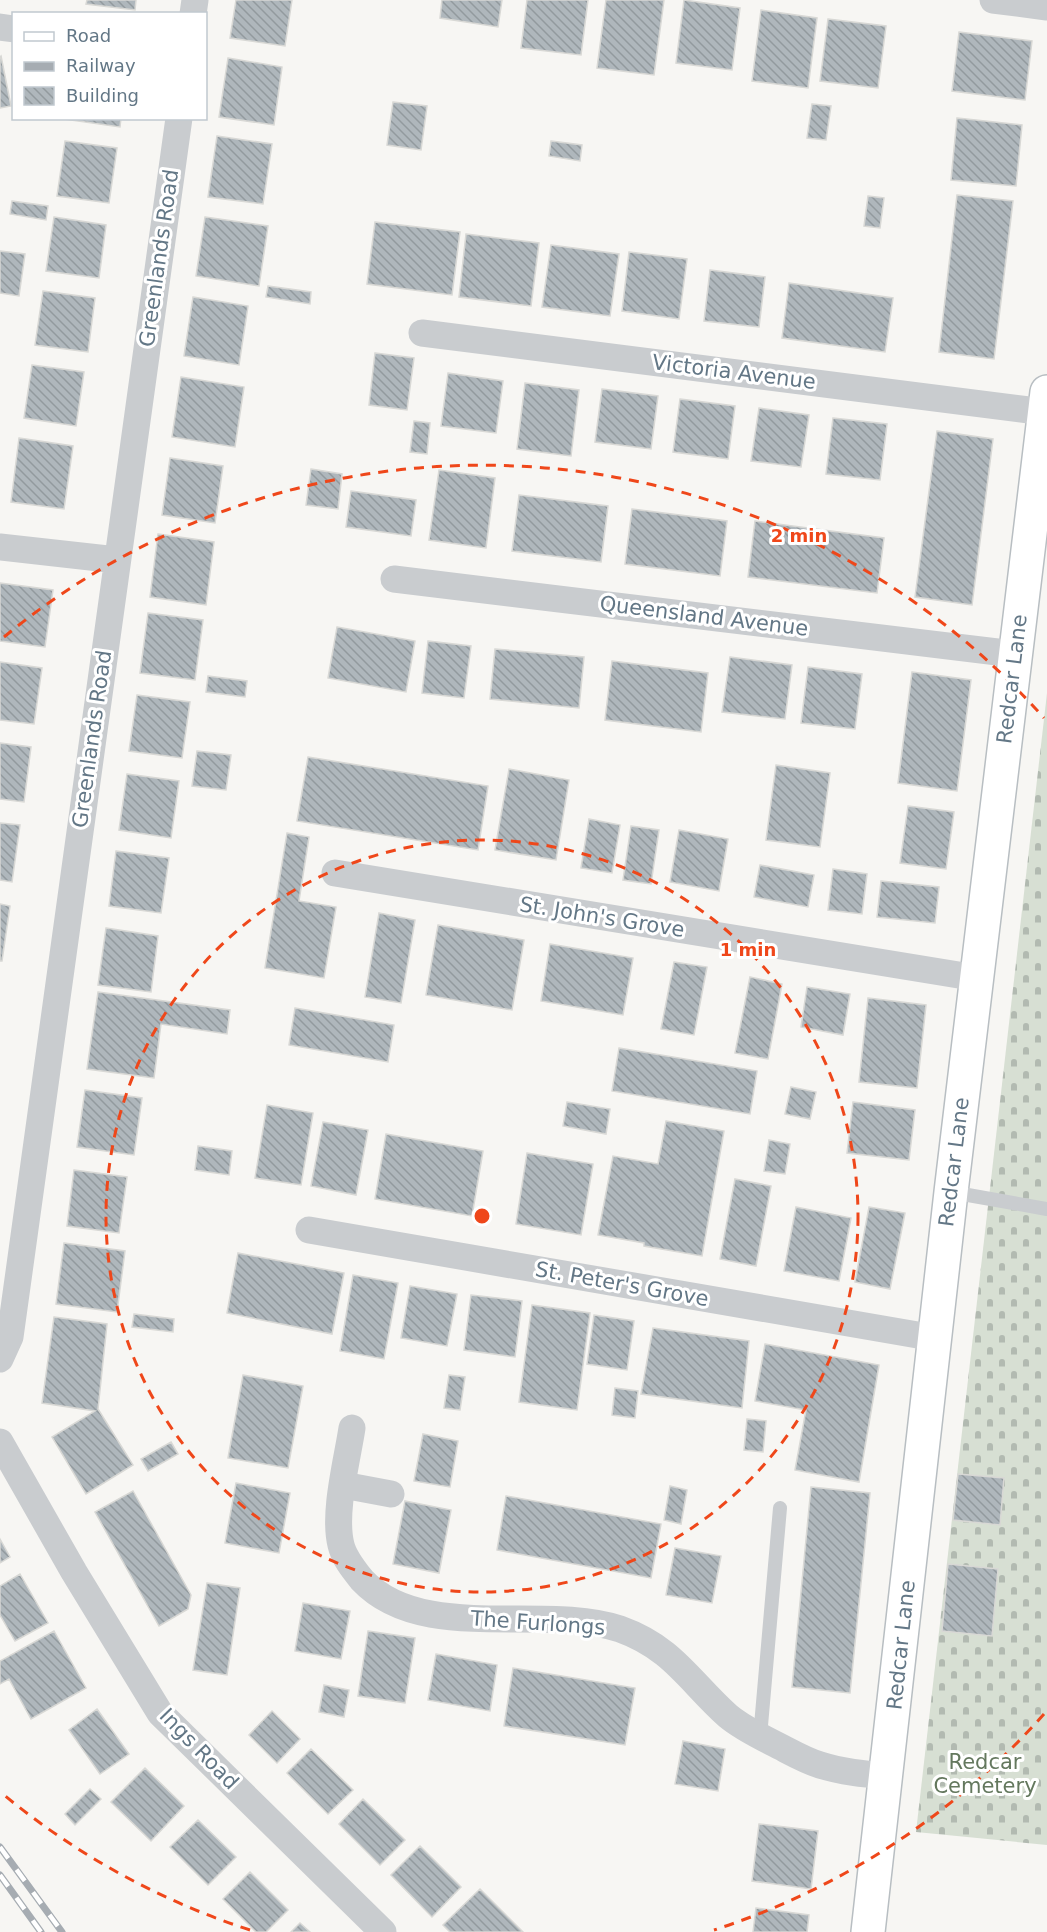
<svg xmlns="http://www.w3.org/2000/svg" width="1047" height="1932" font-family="'DejaVu Sans',sans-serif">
	<defs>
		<pattern id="cemetery-stones" width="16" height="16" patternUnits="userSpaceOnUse" patternTransform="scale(1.5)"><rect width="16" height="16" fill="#d7dfd3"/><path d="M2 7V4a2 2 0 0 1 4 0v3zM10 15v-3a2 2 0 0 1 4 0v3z" fill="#b2bab1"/></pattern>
		<pattern id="building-back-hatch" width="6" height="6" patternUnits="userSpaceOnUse" patternTransform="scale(1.5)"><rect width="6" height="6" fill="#afb7bc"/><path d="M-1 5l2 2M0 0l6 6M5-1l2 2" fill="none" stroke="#929a9e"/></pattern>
	</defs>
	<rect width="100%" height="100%" fill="#f7f6f3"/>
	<!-- cemetery -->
	<path fill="url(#cemetery-stones)" d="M1047 693V1845L916 1832Z"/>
	<!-- building -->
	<path fill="url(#building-back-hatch)" stroke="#d8d8d5" stroke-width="1.5" d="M87 0H136L135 10 86 4Z
		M236 0H292L285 46 230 38Z
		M442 0H502L498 27 440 18Z
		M527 0H588L581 55 521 48Z
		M606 0H664L654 75 597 68Z
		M684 0 740 8 732 70 676 63Z
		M761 10 817 18 808 88 752 81Z
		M828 19 886 26 878 88 820 81Z
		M959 32 1032 41 1025 100 952 91Z
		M1 56 11 106 0 108V57Z
		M228 58 282 67 274 125 219 117Z
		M393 102 427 106 421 150 387 145Z
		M812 104 831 106 826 140 807 138Z
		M57 118H121L120 127Z
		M957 118 1022 125 1016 186 951 180Z
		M217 136 272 144 263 204 208 197Z
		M65 141 117 148 109 203 57 196Z
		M551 141 582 145 580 161 549 156Z
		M957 195 1013 201 994 359 939 352Z
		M868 196 884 198 880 228 864 226Z
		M12 201 48 206 46 220 10 214Z
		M54 217 106 225 99 278 46 271Z
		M205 217 268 226 259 286 196 276Z
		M375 222 460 232 452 295 367 284Z
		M466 234 539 243 531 306 459 297Z
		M551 245 619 254 610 316 542 307Z
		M0 251 25 254 19 296 0 293Z
		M629 252 687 259 679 319 622 311Z
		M710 270 765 277 759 327 704 321Z
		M789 283 893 298 885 352 782 338Z
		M268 286 311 292 310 304 266 297Z
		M43 291 95 298 88 352 35 345Z
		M193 297 248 306 239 365 184 356Z
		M375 353 414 358 407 410 369 405Z
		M32 365 84 372 76 426 24 418Z
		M448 373 503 381 496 433 441 426Z
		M181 377 244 387 235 447 172 437Z
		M525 383 579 390 571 456 517 449Z
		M602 389 658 396 651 449 595 442Z
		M680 399 735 406 728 459 673 452Z
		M759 408 809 415 801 467 751 461Z
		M833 418 887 424 880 480 826 474Z
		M414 421 430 423 427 454 410 452Z
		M937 431 993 439 972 605 915 597Z
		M19 438 73 446 64 509 11 502Z
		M170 458 223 466 215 523 162 515Z
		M311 469 342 474 338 509 306 505Z
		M439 470 495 478 486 548 429 540Z
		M351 491 416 500 411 536 346 527Z
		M519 495 608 506 601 562 512 551Z
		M632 509 727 521 720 576 625 564Z
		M755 521 884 538 877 593 748 577Z
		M158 534 214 542 206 605 150 597Z
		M0 583 53 590 45 647 0 641Z
		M148 613 203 620 195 680 140 673Z
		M337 627 415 641 406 692 328 678Z
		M428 641 471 646 464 698 422 693Z
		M495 649 584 657 579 708 490 699Z
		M730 657 792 665 785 719 722 712Z
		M612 661 708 673 701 732 605 720Z
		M0 662 42 668 34 724 0 720Z
		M808 667 862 674 855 729 801 723Z
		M912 672 971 680 957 791 898 783Z
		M208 676 247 681 245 697 206 692Z
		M137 695 190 702 182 758 129 751Z
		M0 743 31 747 24 802 0 799Z
		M197 751 231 755 226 790 192 786Z
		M308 757 488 786 478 850 297 821Z
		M776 765 830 773 820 847 766 840Z
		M509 769 569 780 556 860 495 850Z
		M127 774 179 781 171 838 119 830Z
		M908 806 954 812 946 869 900 863Z
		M589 819 620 825 612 873 581 868Z
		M0 823 20 825 12 882 0 880Z
		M631 826 659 830 651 884 623 880Z
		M679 830 728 839 719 891 670 882Z
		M287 833 309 837 299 901 336 907 324 978 265 968Z
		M116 851 169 858 161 913 109 906Z
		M760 865 814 875 808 907 754 897Z
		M833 869 867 874 862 914 828 910Z
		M881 881 939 887 935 923 877 917Z
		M0 904 10 906 2 961H0Z
		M379 913 415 920 401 1003 365 997Z
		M438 925 524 940 512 1010 426 995Z
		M106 928 158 936 151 992 98 985Z
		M550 944 633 958 623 1015 541 1001Z
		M674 962 707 967 694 1035 661 1029Z
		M750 977 782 984 768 1059 735 1053Z
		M807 987 850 994 843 1035 801 1027Z
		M98 992 230 1010 227 1034 161 1024 154 1078 87 1069Z
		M868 998 926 1005 917 1088 859 1082Z
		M295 1008 394 1025 388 1062 289 1045Z
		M619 1048 757 1071 750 1114 612 1091Z
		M791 1087 816 1092 810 1119 785 1114Z
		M85 1090 142 1098 134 1155 77 1147Z
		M567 1102 610 1109 606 1134 563 1126Z
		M853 1102 915 1110 909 1160 847 1153Z
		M267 1105 313 1113 301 1185 255 1178Z
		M666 1121 724 1131 702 1256 644 1246V1243L598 1235 613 1156 658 1164Z
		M323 1122 368 1130 356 1195 311 1186Z
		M386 1134 483 1151 472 1216 375 1199Z
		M769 1140 790 1144 785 1174 764 1171Z
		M198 1146 232 1151 229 1175 195 1170Z
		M527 1153 593 1164 581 1235 516 1224Z
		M74 1170 127 1177 119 1233 67 1226Z
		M735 1179 771 1186 756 1266 720 1259Z
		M796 1207 851 1218 839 1281 784 1271Z
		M869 1207 905 1213 890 1289 855 1282Z
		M64 1243 125 1251 117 1312 56 1304Z
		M238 1253 344 1273 332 1334 227 1313Z
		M353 1275 398 1283 384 1359 340 1351Z
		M410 1286 457 1294 447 1346 401 1338Z
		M471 1295 522 1301 515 1357 464 1350Z
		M532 1305 590 1313 577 1410 519 1402Z
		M134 1314 174 1319 173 1332 132 1327Z
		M594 1315 634 1321 627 1370 587 1364Z
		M54 1317 107 1324 98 1409 133 1465 86 1494 52 1437 95 1411 42 1403Z
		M653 1328 749 1341 742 1408 641 1394Z
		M765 1344 879 1365 859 1482 795 1470 806 1410 755 1401Z
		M243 1375 303 1386 288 1468 228 1458Z
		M449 1375 465 1377 460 1410 444 1408Z
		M615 1388 638 1391 635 1418 612 1415Z
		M747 1419 766 1421 763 1452 744 1450Z
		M423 1434 458 1441 450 1487 414 1481Z
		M171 1442 178 1454 148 1471 141 1459Z
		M958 1474 1004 1478 1000 1525 953 1520Z
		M236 1483 290 1493 279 1553 225 1543Z
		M670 1486 687 1490 681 1524 664 1520Z
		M811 1487 870 1493 850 1693 792 1687Z
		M133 1491 191 1595 188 1609 159 1626 95 1512Z
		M506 1496 661 1524 651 1578 497 1550Z
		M405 1501 451 1510 439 1573 393 1564Z
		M0 1539 10 1557 0 1563Z
		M675 1548 721 1556 712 1603 666 1595Z
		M948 1564 998 1569 992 1636 942 1631Z
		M20 1574 48 1623 15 1641 0 1615V1586Z
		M207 1583 240 1588 227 1675 193 1670Z
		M303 1603 350 1611 341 1659 295 1651Z
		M54 1631 86 1688 31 1719 9 1679 0 1684V1661Z
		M368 1631 415 1638 405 1703 358 1696Z
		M436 1654 497 1665 490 1711 428 1700Z
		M513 1668 635 1688 625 1745 504 1726Z
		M324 1685 349 1690 344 1717 319 1712Z
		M97 1709 129 1754 100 1774 69 1730Z
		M272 1711 300 1739 277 1763 249 1735Z
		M683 1741 725 1749 718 1791 675 1784Z
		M311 1749 353 1790 328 1814 287 1773Z
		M145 1768 184 1806 151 1841 111 1802Z
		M90 1789 101 1799 75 1825 65 1814Z
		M363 1799 405 1840 380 1865 339 1824Z
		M198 1820 236 1857 208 1885 170 1847Z
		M759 1824 818 1831 811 1889 752 1881Z
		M420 1846 461 1887 432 1917 391 1875Z
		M250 1872 288 1910 266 1932H256L223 1899Z
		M480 1889 523 1932H450L443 1925Z
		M756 1908 809 1915 807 1932H753Z
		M300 1923 310 1932H291Z"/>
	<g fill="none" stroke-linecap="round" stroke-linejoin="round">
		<!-- secondary casing -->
		<g stroke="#b8bec2" stroke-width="36">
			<path id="secondary" d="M868 1932 951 1192 1047 392"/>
		</g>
		<!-- lane -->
		<path stroke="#c9cccf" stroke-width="14" d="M951 1192 1047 1209
			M760 1737 780 1508"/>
		<!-- street -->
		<path stroke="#c9cccf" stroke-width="27" d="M993 0 1047 7
			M193 14 195 0
			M0 27 14 29
			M422 333 1045 412
			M0 547 117 560
			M394 579 1014 654
			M335 873 977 978
			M309 1230 935 1338
			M0 1359 10 1337 179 118
			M352 1428C347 1461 333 1513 341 1545 344 1558 354 1570 362 1580 422 1644 544 1603 620 1629 673 1648 689 1681 728 1716 741 1727 759 1736 775 1744 789 1751 804 1760 820 1765 842 1772 864 1774 887 1776
			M0 1442 74 1572 160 1713 383 1932
			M343 1485 391 1494"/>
		<!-- secondary -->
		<use href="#secondary" stroke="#fff" stroke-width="33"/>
		<!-- rail casing -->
		<g stroke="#a6acb2" stroke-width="7">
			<path id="rail" d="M0 1847 62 1932
				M0 1875 41 1932"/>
		</g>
		<!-- rail -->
		<use href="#rail" stroke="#fff" stroke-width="4.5" stroke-dasharray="14" stroke-linecap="butt"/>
	</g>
	<!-- distance rings -->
	<g fill="none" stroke="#ef471a" stroke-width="3" stroke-dasharray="10 8">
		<circle cx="482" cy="1216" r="376"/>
		<path d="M1044 1714A751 751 0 0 1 714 1930M250 1930A751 751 0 0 1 4 1795M4 637A751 751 0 0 1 1044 718"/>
	</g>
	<g text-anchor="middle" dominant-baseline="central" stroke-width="6" stroke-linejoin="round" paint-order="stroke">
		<!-- street labels -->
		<g font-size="21" fill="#637786" stroke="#fff">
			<text transform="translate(159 258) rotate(-82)">Greenlands Road</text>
			<text transform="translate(734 372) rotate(7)">Victoria Avenue</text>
			<text transform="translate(704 616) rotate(7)">Queensland Avenue</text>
			<text transform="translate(1012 679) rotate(-83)">Redcar Lane</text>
			<text transform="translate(92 739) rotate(-82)">Greenlands Road</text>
			<text transform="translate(602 917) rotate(9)">St. John's Grove</text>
			<text transform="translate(954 1162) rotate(-83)">Redcar Lane</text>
			<text transform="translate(622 1284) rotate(10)">St. Peter's Grove</text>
			<text transform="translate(538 1623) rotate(4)">The Furlongs</text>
			<text transform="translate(901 1645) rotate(-84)">Redcar Lane</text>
			<text transform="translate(199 1749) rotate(46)">Ings Road</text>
		</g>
		<!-- park labels -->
		<g font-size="21" fill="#64785e" stroke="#fff">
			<text x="985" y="1762">Redcar<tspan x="985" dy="24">Cemetery</tspan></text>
		</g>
	</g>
	<circle cx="482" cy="1216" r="9" fill="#ef471a" stroke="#fff" stroke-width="3"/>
	<g font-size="18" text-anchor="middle" font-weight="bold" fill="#ef471a" stroke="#fff" stroke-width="6" stroke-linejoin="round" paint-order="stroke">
		<text x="799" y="542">2 min</text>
		<text x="748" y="956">1 min</text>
	</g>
	<!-- legend -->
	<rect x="12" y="12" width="195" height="108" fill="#ffffff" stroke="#c1c9cf" stroke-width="1.5"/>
	<rect x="24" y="32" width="30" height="9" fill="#ffffff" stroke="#c1c9cf" stroke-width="1.5"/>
	<text x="66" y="42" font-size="18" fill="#637786">Road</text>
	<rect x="24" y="62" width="30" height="9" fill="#a6acb2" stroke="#c1c9cf" stroke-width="1.5"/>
	<text x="66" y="72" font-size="18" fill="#637786">Railway</text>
	<rect x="24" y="87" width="30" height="18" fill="url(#building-back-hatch)" stroke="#c1c9cf" stroke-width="1.5"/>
	<text x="66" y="102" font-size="18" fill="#637786">Building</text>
</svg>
